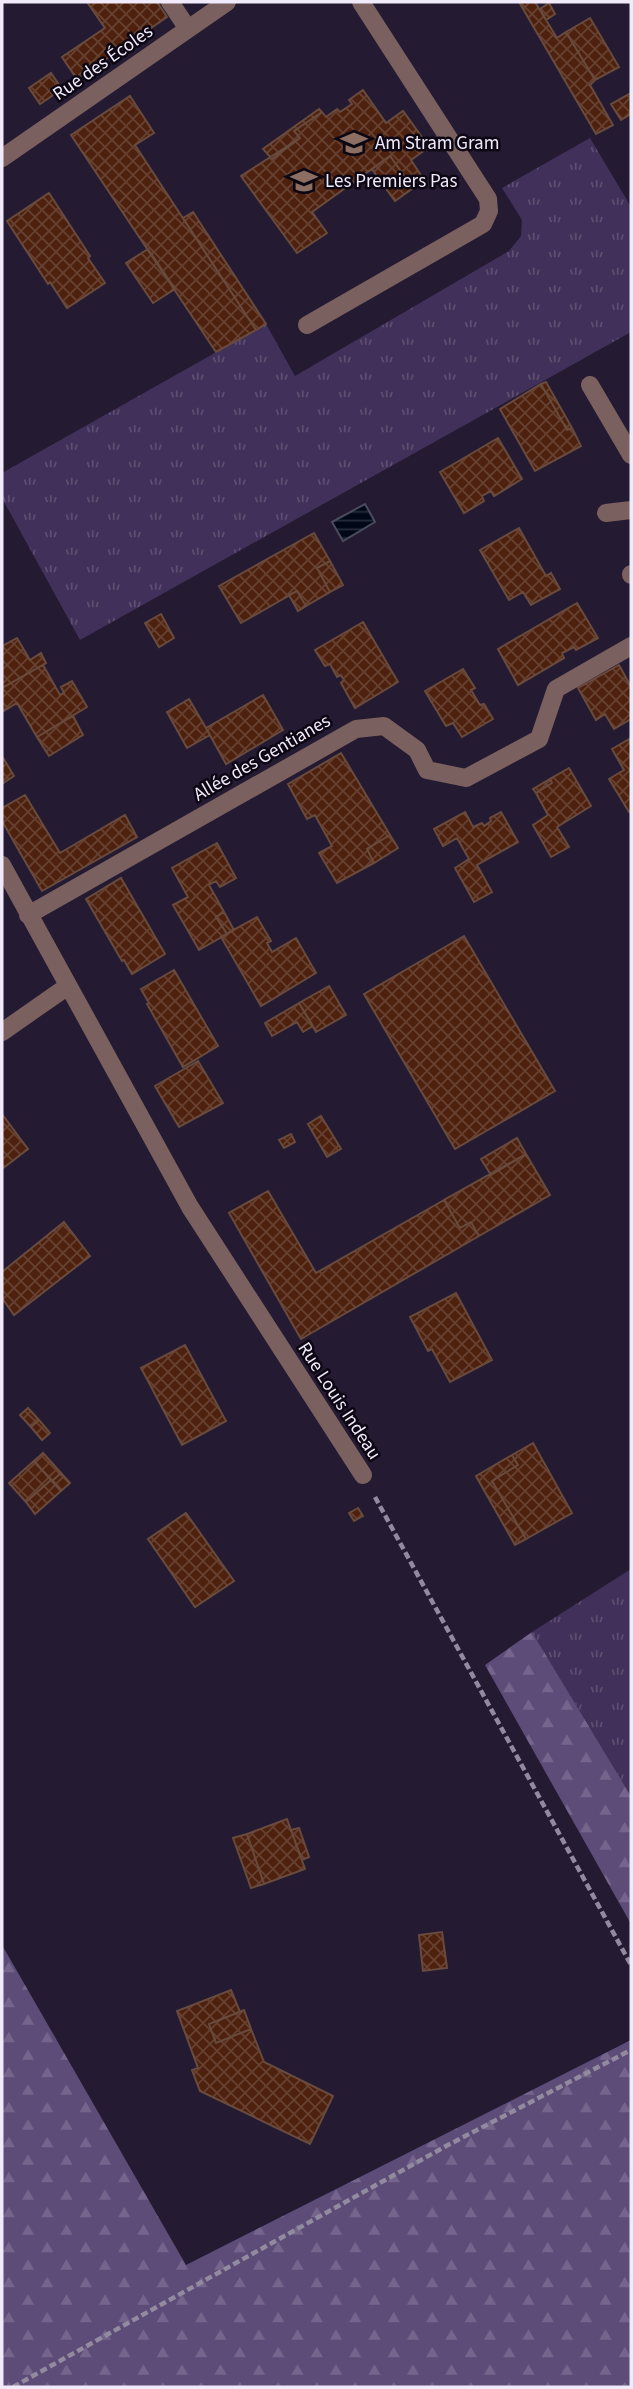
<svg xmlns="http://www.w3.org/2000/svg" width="633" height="2389" font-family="'Source Sans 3',sans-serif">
	<defs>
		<pattern id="grass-tufts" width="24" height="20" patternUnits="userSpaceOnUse" patternTransform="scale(1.75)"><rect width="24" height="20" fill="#413059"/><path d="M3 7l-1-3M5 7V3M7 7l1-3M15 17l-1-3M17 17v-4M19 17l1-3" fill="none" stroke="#5d4e72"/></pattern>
		<pattern id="forest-firs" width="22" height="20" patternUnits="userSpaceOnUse" patternTransform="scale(1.75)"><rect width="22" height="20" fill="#5d4b78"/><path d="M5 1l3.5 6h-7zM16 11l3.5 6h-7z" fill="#75658c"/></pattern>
		<pattern id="water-rules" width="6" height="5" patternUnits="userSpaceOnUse" patternTransform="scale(1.75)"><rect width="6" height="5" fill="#000818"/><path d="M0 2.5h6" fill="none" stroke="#262c3a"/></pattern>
		<pattern id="building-cross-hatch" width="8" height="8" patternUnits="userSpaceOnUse" patternTransform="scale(1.75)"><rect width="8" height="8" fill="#4d210e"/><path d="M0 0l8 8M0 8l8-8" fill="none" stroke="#674132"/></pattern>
	</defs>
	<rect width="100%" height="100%" fill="#241a32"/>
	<!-- grass -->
	<path fill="url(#grass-tufts)" d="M590 138 631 207V332L80 640 2 498V473L266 324 295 376 509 251 521 236 522 220 502 188Z
		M631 1569V1796L532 1632Z"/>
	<!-- forest -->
	<path fill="url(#forest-firs)" d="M532 1632 631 1796V1924L485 1665Z
		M2 1945 186 2265 631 2040V2387H2Z"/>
	<!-- water -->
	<path fill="url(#water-rules)" stroke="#484c5c" stroke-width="2" d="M365 504 375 522 343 541 332 522Z"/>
	<!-- building -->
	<path fill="url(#building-cross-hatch)" stroke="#694b3e" stroke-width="2" d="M87 2H157L167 17 77 79 62 57 105 28Z
		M519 2H535L557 38 566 32 595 80 590 85 613 125 596 134Z
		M549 3 555 14 546 20 540 9Z
		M590 18 619 67 595 80 566 32Z
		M51 73 62 89 40 104 29 88Z
		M363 90 386 123 403 111 429 147 411 160 424 180 413 188 390 156 312 212 327 233 297 253 241 176 300 138 294 131 322 112 326 117 337 109 340 112 352 104 349 100Z
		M631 93V114L621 120 611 104Z
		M130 96 154 133 135 145 256 330 216 352 71 135Z
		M319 109 322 112 294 131 300 138 272 159 263 149Z
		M390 156 413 188 395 201 372 169Z
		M49 193 90 256 88 258 105 283 67 308 50 282 48 284 7 221Z
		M193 212 266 324 256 330 183 218Z
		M148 249 175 289 153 303 126 263Z
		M546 382 572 428 567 430 541 384Z
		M541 384 567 430 572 428 581 446 535 471 500 409Z
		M498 438 522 479 494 496 491 491 482 496 484 501 464 513 440 472Z
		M519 528 546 576 551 573 560 589 531 605 523 592 509 600 480 550Z
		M314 533 330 561 317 568 330 592 306 606 297 591 241 623 219 586Z
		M330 561 343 585 330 592 317 568Z
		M297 591 306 606 298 611 289 595Z
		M577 603 598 638 576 650 574 647 562 653 564 658 518 685 498 649Z
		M161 614 174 638 159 647 145 623Z
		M363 622 398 682 355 708 341 683 344 680 341 675 337 677 330 664 325 666 315 650Z
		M17 638 30 660 41 653 46 663 2 688V646Z
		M43 665 60 695 64 693 61 687 72 681 87 707 37 737 17 703 2 712V688Z
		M619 665 631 687V719L614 729 605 714 596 720 578 688Z
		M463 669 475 688 471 690 480 705 484 704 493 719 462 737 453 723 446 726 425 691Z
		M263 695 283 730 226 764 206 728Z
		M189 699 210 735 187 748 167 712Z
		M73 716 83 735 49 756 37 737Z
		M631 738V811L629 812 609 779 624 770 612 749Z
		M341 753 390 835 367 849 374 863 337 883 319 853 332 846 315 815 307 819 288 784Z
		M2 756 14 776 2 784Z
		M569 768 591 806 557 827 569 847 551 857 533 825 548 815 536 793 552 783 550 779Z
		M550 779 552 783 536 793 533 789Z
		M25 795 60 853 125 815 137 837 42 891 2 821V808Z
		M465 812 473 827 482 823 484 826 491 821 490 818 501 812 518 842 477 865 492 892 474 902 455 868 469 859 457 838 443 846 434 829Z
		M390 835 398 848 374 863 367 849Z
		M217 843 236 878 220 887 216 881 209 885 224 912 216 917 227 934 199 950 173 905 188 897 172 868Z
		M121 878 165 954 132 974 124 960 122 961 86 899Z
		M224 912 234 930 227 934 216 917Z
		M257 917 271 941 267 943 272 952 296 938 316 973 261 1006 221 937Z
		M464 936 555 1091 455 1149 364 994Z
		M174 970 218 1046 183 1067 147 1004 149 1003 141 989Z
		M329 986 346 1015 316 1032 299 1003Z
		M299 1003 313 1026 303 1032 297 1022 272 1036 265 1023Z
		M198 1061 223 1103 179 1127 155 1086Z
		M2 1114 28 1149 2 1169Z
		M321 1116 341 1149 327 1157 308 1124Z
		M291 1134 295 1142 284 1148 279 1140Z
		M517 1138 526 1154 491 1175 481 1159Z
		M526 1154 550 1195 479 1236 471 1222 460 1228 444 1200Z
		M268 1191 316 1273 444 1200 460 1228 471 1222 479 1236 301 1339 229 1213Z
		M64 1222 90 1256 14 1315 2 1298V1272Z
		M456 1293 492 1360 450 1382 432 1349 428 1351 410 1317Z
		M185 1345 226 1421 182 1445 141 1368Z
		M28 1408 39 1420 31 1427 20 1415Z
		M39 1420 50 1433 42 1440 31 1427Z
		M533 1443 572 1513 526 1539 492 1481 518 1465 512 1455Z
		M43 1453 61 1473 52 1481 34 1461Z
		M512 1455 518 1465 492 1481 526 1539 515 1545 476 1476Z
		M34 1461 51 1480 26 1502 9 1483Z
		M61 1473 70 1483 61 1491 52 1481Z
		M51 1480 61 1491 35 1514 26 1502Z
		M358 1508 363 1516 354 1521 349 1513Z
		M186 1513 234 1581 195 1607 148 1539Z
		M287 1819 305 1869 264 1884 247 1834Z
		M299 1828 309 1857 302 1860 291 1830Z
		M247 1834 264 1884 251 1888 233 1838Z
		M442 1932 447 1968 423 1971 419 1935Z
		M231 1990 240 2012 209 2024 216 2043 251 2029 264 2062 333 2096 310 2144 200 2091 192 2070 198 2068 177 2011Z
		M244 2010 251 2029 216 2043 209 2024Z"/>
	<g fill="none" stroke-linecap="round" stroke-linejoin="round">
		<!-- path -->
		<path stroke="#928a9e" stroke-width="4.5" stroke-dasharray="7 3.5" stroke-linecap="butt" d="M375 1497 631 1965
			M13 2387 448 2145 631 2050"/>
		<!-- service -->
		<path stroke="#7a605e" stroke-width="18" d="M307 325 483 224 489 211 488 199 361 2"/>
		<!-- minor -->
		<path stroke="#7a605e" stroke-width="18" d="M170 2 188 29
			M2 158 227 2
			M590 385 631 455
			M606 513 631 510
			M631 574V575
			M2 865 190 1207 363 1475
			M28 915 356 729 384 726 417 750 427 770 466 778 539 739 556 689 631 646
			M2 1032 68 986"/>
	</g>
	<!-- icons -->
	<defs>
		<g id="school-bare" transform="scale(2.1)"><path d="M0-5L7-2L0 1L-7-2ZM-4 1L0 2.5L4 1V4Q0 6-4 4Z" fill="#8d6e63" stroke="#0c0712" stroke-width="2.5" paint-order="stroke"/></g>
	</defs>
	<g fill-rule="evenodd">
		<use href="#school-bare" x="354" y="143"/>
		<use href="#school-bare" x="304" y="181"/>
	</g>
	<g text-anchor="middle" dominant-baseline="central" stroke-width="5" stroke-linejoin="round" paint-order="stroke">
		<!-- street labels -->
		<g font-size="19" fill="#f0eafb" stroke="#0c0712">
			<text transform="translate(103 63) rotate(-35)">Rue des Écoles</text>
			<text transform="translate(262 758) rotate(-30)">Allée des Gentianes</text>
			<text transform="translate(339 1401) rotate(57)">Rue Louis Indeau</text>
		</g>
		<!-- poi labels -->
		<g font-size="19" fill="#f0eafb" stroke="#0c0712" text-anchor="start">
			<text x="375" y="143">Am Stram Gram</text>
			<text x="325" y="181">Les Premiers Pas</text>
		</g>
	</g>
	<!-- border -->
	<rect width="633" height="2389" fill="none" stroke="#f0eafb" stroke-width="7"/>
</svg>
